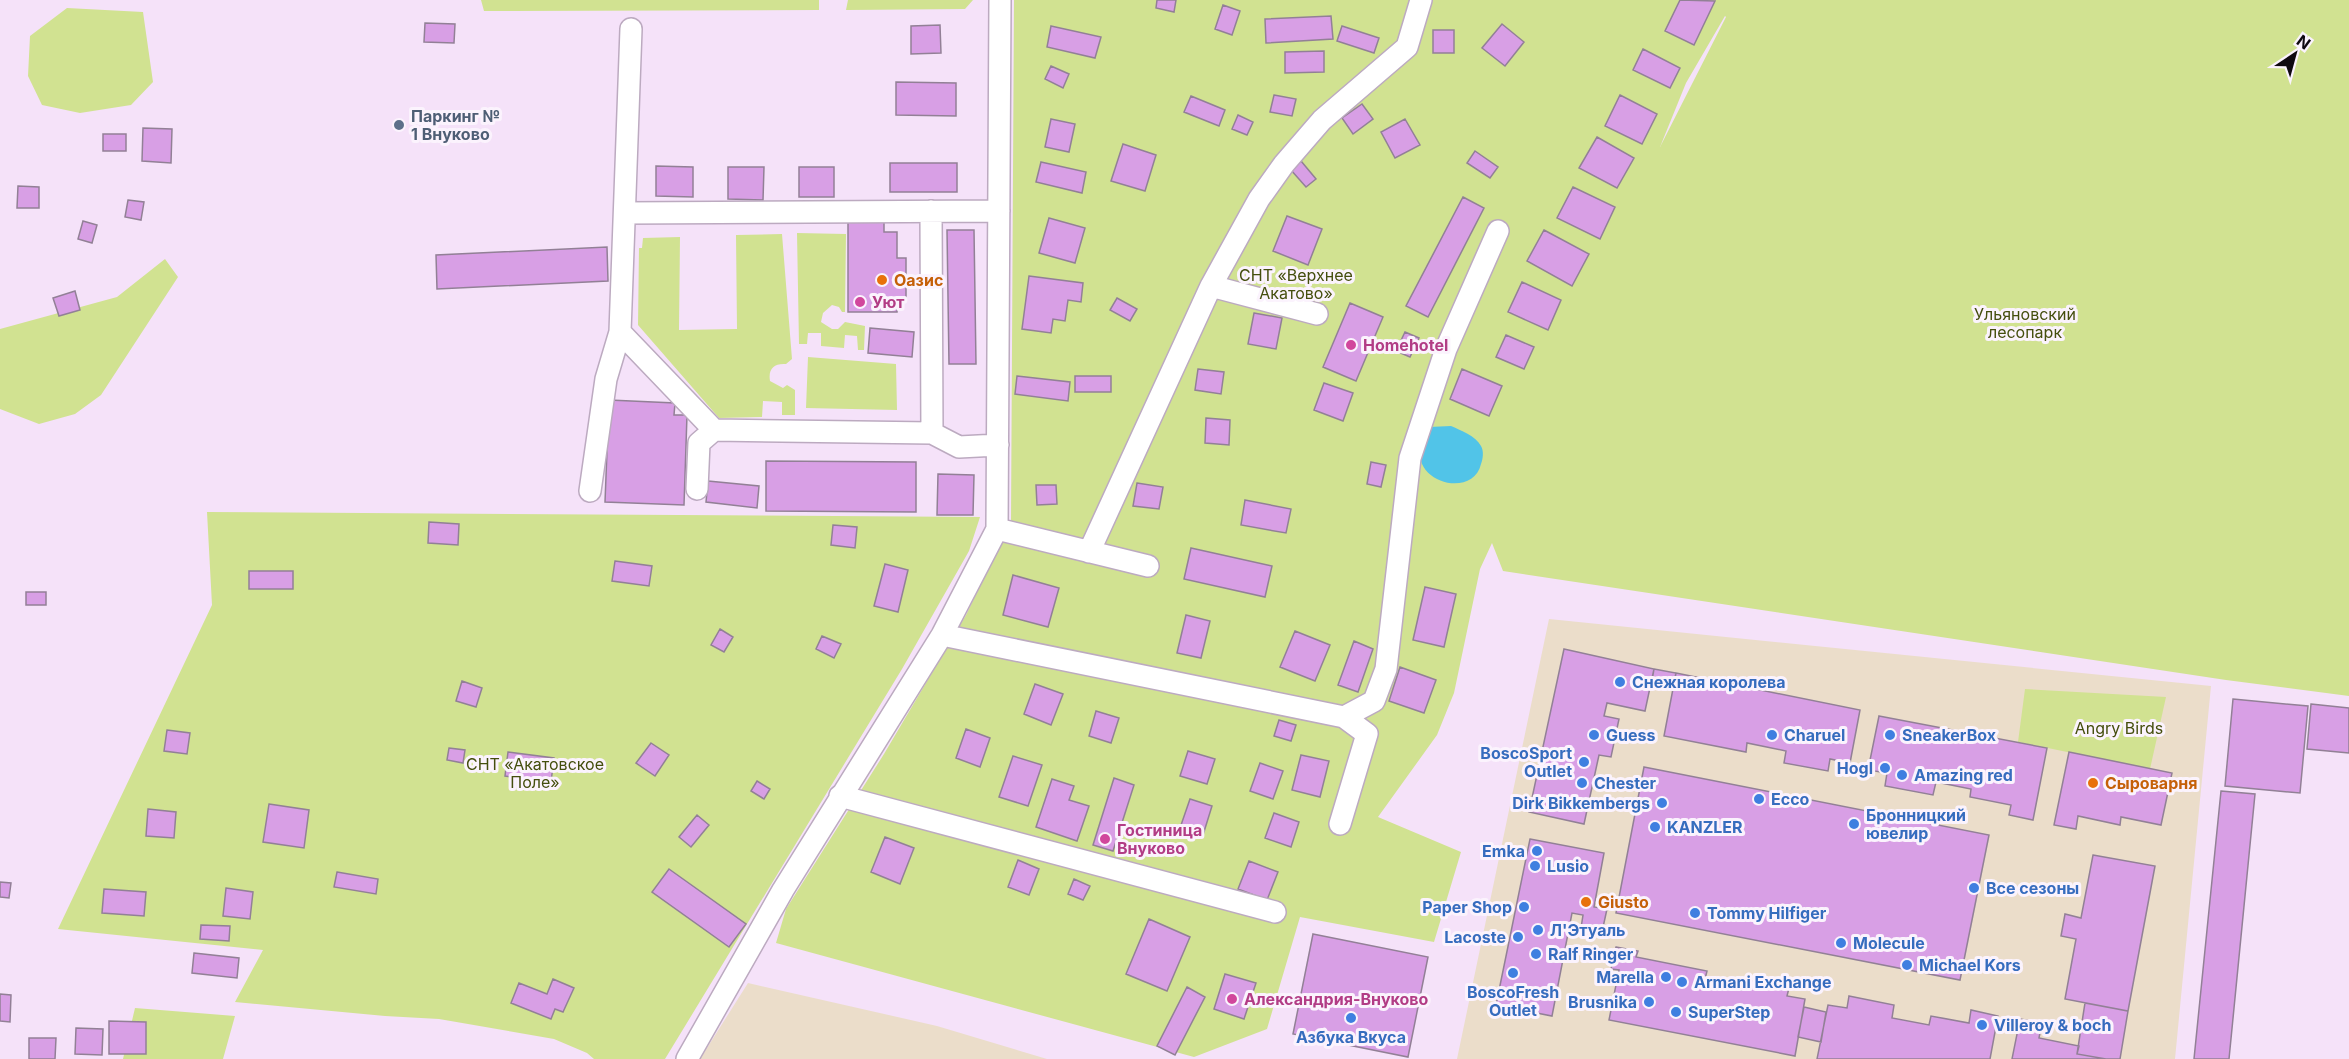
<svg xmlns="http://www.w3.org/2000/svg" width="2349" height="1059" font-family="Inter,sans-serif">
	<rect width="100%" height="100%" fill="#f5e2f9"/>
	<!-- commercial -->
	<path fill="#ebddca" d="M1549 619 2211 686 2175 1059H1457Z
		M748 983 937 1026 1047 1059H700Z"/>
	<!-- green -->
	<path fill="#d1e291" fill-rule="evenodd" d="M481 0H819V10L484 11Z
		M848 0H973L965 9 846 10Z
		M1014 0H2349V696L2226 680 1503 571 1492 543 1480 569 1454 693 1437 735 1378 817 1461 852 1434 942 1300 917 1267 1029 1194 1057 776 943 786 909 884 754 966 615 1011 522ZM1725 16 1726 17 1660 147 1686 83Z
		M67 8 143 12 153 82 131 105 80 113 42 105 28 76 30 36Z
		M797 233 846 234 845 312H842L839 307 832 305 823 313 821 322 832 329H838L845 322 865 326 864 350H858L857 336 845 335 844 348 821 346V333H808L807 344H799Z
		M782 234 792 359 786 364C774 363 768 369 770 381L783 388 787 385 795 390V415H782V402L763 401 762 417 719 418 638 325 639 248H642L643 238 680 237 679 330 737 329 736 235Z
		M165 259 178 277 101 395 75 414 39 424 0 409V329L117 297Z
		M808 357 896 364 897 410 806 408Z
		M207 512 980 517 969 551 902 669 665 1059H594L587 1053 554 1039 439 1019 385 1016 235 1002 263 950 58 929 212 605Z
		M2025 689 2166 697 2150 769 2018 742Z
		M135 1008 235 1016 223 1059H123Z"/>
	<!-- water -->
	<path fill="#51c4e8" d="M1451 426C1460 430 1476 436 1481 446 1484 451 1483 459 1481 464 1473 499 1410 483 1421 444 1422 438 1426 432 1429 427Z"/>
	<!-- building -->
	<path fill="#d89fe5" stroke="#928096" stroke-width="1.5" d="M1157 0H1176L1174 12 1156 8Z
		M1680 0 1715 1 1694 45 1665 31Z
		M1223 5 1240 11 1232 35 1215 29Z
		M1331 16 1333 39 1266 43 1265 19Z
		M425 23 455 24 454 43 424 42Z
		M1502 24 1524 42 1505 66 1482 48Z
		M940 25 941 53 911 54V26Z
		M1051 26 1101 37 1095 58 1047 47Z
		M1342 26 1379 38 1374 53 1337 41Z
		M1433 30H1454V53H1433Z
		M1643 49 1680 68 1670 88 1633 70Z
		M1324 51V72L1285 73V52Z
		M1051 66 1069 74 1063 88 1045 79Z
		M896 82 956 83V116L896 115Z
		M1274 95 1296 99 1292 116 1270 112Z
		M1620 95 1657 114 1642 144 1605 126Z
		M1191 96 1225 110 1219 126 1184 112Z
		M1362 104 1373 119 1353 134 1342 118Z
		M1238 115 1253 122 1247 135 1232 129Z
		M1051 119 1075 124 1069 152 1045 147Z
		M1405 119 1420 145 1395 158 1381 132Z
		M143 128 172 129 171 163 142 161Z
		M103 134H126V151H103Z
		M1597 137 1634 158 1617 188 1579 168Z
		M1123 144 1156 155 1145 191 1111 181Z
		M1475 151 1498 167 1490 178 1467 163Z
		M1301 161 1316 179 1306 187 1291 170Z
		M1041 162 1086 172 1082 193 1036 182Z
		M890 163H957V192H890Z
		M656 166 693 167V197L656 196Z
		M728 167H764L763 200 728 199Z
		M799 167H834V197H799Z
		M18 186 39 187V208H17Z
		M1573 187 1615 207 1600 239 1557 218Z
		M1463 197 1484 208 1428 317 1406 306Z
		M128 200 144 202 141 220 125 217Z
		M1287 216 1322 229 1308 265 1273 251Z
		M1049 218 1085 228 1075 263 1039 253Z
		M83 221 97 225 92 243 78 239Z
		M848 221 884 222V232H897V258H906V301H897V312H848Z
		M947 230H974L976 364H949Z
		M1544 230 1589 254 1572 286 1527 261Z
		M607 247 608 281 437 289 436 255Z
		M1029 276 1083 283 1081 302 1068 300 1065 321 1053 319 1051 333 1022 329Z
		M1522 282 1561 300 1548 330 1508 312Z
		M75 291 80 310 59 316 53 298Z
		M1117 298 1137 309 1130 321 1110 310Z
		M1350 303 1383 317 1356 381 1323 367Z
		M1254 313 1282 318 1276 349 1248 344Z
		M870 328 914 332 912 357 868 353Z
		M1405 332 1419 338 1410 357 1396 351Z
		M1506 335 1534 347 1524 369 1496 357Z
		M1198 369 1224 372 1221 394 1195 390Z
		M1462 369 1502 386 1489 416 1450 399Z
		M1017 376 1070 382 1068 401 1015 394Z
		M1075 376H1111V392H1075Z
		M1324 383 1353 393 1343 421 1314 410Z
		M609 400 675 403 674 415H687L684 505 605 502Z
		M1206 418 1230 420 1229 445 1205 443Z
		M766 461 916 462V512L766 511Z
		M1371 462 1386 465 1381 487 1367 484Z
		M938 474 974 475 973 515H937Z
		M708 481 759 486 757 508 706 502Z
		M1137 483 1163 487 1159 509 1133 506Z
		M1036 485H1056L1057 504 1037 505Z
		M1245 500 1291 509 1286 533 1241 525Z
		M429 522 459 524 458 545 428 543Z
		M833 525 857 527 855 548 831 545Z
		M1191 548 1272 566 1265 597 1184 579Z
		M615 561 652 566 649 586 612 581Z
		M885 564 908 570 898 612 874 606Z
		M249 571H293V589H249Z
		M1013 575 1059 588 1048 627 1003 615Z
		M1425 587 1456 594 1444 647 1413 640Z
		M26 592H46V605H26Z
		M1186 615 1210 621 1201 658 1177 653Z
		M720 629 733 637 724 652 711 645Z
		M1295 631 1330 645 1315 681 1280 667Z
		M822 636 841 644 834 658 816 649Z
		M1354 641 1373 649 1358 692 1338 685Z
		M1564 649 1654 669 1645 711 1607 703 1604 716 1619 719 1611 757 1599 755 1584 824 1529 812Z
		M1400 667 1436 680 1424 713 1389 701Z
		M1654 669 1676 673 1673 686 1652 681Z
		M1676 673 1860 710 1850 763 1830 759 1828 771 1784 763 1786 751 1747 743 1746 752 1664 736Z
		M462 681 482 688 476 707 456 701Z
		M1035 684 1063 694 1051 725 1024 714Z
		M2233 699 2308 706 2300 793 2225 786Z
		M2311 704 2349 708V753L2307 749Z
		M1096 711 1119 718 1111 743 1089 736Z
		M1879 716 2047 748 2033 820 2009 815 2011 805 1970 797 1971 789 1936 782 1933 795 1885 786 1887 773 1868 770Z
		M1279 720 1296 725 1291 741 1274 736Z
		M966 729 990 738 980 767 956 758Z
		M167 730 190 733 187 754 164 751Z
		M651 743 669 755 655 776 636 763Z
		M449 748 465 750 463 763 447 760Z
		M1188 751 1215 759 1207 784 1180 776Z
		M508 752 554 758 551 782 505 776Z
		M2069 752 2172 773 2161 825 2121 817 2120 825 2078 816 2076 829 2054 825Z
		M1301 755 1329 761 1320 797 1292 790Z
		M1013 756 1042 765 1028 806 999 797Z
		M1260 763 1283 771 1273 799 1250 791Z
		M1644 767 1989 835 1960 980 1616 913Z
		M1114 778 1134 785 1113 851 1093 845Z
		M1052 779 1074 786 1069 800 1089 806 1077 841 1036 827Z
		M757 781 770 789 764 799 751 791Z
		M2221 791 2255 794 2229 1059H2194Z
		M1190 799 1212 806 1203 835 1180 828Z
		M269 804 309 810 304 848 263 842Z
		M148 809 176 812 174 838 146 836Z
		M1274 813 1299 822 1291 847 1265 838Z
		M697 815 709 825 691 847 679 837Z
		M885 837 914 848 900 884 871 872Z
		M1530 839 1604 853 1594 907 1607 909 1602 932 1581 928 1583 915 1572 913 1552 1016 1496 1005Z
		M2093 855 2155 866 2128 1011 2065 999 2076 939 2061 936 2065 914 2081 918Z
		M1018 860 1039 869 1029 895 1008 887Z
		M1249 861 1278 872 1267 900 1238 889Z
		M669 869 746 924 729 947 652 892Z
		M337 872 378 879 376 894 334 887Z
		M1074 879 1090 886 1083 900 1068 894Z
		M0 882 11 883 9 898 0 897Z
		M226 888 253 892 250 919 223 916Z
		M104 889 146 892 144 916 102 913Z
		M1149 919 1190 937 1167 991 1126 974Z
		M201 925 230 926 229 941 200 939Z
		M1313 934 1428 957 1408 1057 1293 1034Z
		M1616 947 1638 951 1636 957 1707 971 1704 983 1741 990 1743 979 1789 988 1787 996 1805 999 1795 1056 1609 1020 1619 970 1611 969Z
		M194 953 239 958 237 978 192 973Z
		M1225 974 1256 983 1244 1019 1214 1009Z
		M553 979 574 988 563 1012 555 1009 551 1019 511 1003 519 983 547 994Z
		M1187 987 1205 997 1175 1055 1157 1046Z
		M0 994 11 995 10 1022 0 1021Z
		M1849 996 1894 1005 1892 1018 1929 1025 1931 1016 1969 1023 1971 1010 1998 1016 1990 1059H1817L1828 1005 1847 1008Z
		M2085 1003 2128 1011 2120 1059H2106L2077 1054Z
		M1804 1007 1826 1012 1821 1042 1798 1037Z
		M2020 1019 2042 1023 2039 1038 2079 1046 2077 1054 2106 1059H2012Z
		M109 1021 146 1022V1054H109Z
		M76 1028 103 1029 102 1055 75 1054Z
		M29 1038H56L55 1059H29Z"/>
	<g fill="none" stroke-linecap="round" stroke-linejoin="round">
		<!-- street casing -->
		<g stroke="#bcaac0" stroke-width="24">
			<path id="street" d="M931 211 932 433 959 447 998 445
				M625 213 999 211
				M1211 286 1317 314
				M620 332 714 430 932 433
				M697 489 699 443 714 430
				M590 491 606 379 620 332 631 29
				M997 529 1148 566
				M1089 552 1211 286 1259 199 1284 164 1322 120 1407 47 1421 0
				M942 635 1344 717 1374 701 1386 669 1410 458 1446 349 1498 231
				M840 796 1275 912
				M1340 824 1367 734 1344 717
				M687 1059 783 890 942 635 997 529 1000 0"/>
		</g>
		<!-- street -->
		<use href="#street" stroke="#fff" stroke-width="21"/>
	</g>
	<!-- markers -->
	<circle fill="#5c6f8a" stroke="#fbf3fd" stroke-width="2" cx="399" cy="125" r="6"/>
	<g fill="#e8710a" stroke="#fbf3fd" stroke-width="2">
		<circle cx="882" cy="280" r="6"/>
		<circle cx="2093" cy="783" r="6"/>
		<circle cx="1586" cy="902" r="6"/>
	</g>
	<g fill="#d1479c" stroke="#fbf3fd" stroke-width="2">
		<circle cx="860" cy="302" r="6"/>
		<circle cx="1351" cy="345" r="6"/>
		<circle cx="1105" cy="839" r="6"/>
		<circle cx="1232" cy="999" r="6"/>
	</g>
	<g fill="#3f7fe0" stroke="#fbf3fd" stroke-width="2">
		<circle cx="1620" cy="682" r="6"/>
		<circle cx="1594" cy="735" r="6"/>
		<circle cx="1772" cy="735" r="6"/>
		<circle cx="1890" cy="735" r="6"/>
		<circle cx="1584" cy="762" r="6"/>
		<circle cx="1885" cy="768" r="6"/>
		<circle cx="1902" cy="775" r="6"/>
		<circle cx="1582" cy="783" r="6"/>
		<circle cx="1759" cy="799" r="6"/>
		<circle cx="1662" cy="803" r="6"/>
		<circle cx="1854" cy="824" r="6"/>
		<circle cx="1655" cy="827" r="6"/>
		<circle cx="1537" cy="851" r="6"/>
		<circle cx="1535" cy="866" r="6"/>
		<circle cx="1974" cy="888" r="6"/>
		<circle cx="1524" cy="907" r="6"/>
		<circle cx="1695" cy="913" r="6"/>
		<circle cx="1538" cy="930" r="6"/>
		<circle cx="1518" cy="937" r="6"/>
		<circle cx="1841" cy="943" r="6"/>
		<circle cx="1536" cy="954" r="6"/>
		<circle cx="1907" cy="965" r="6"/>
		<circle cx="1513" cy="973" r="6"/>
		<circle cx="1666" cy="977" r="6"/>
		<circle cx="1682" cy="982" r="6"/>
		<circle cx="1649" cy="1002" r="6"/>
		<circle cx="1676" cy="1012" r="6"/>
		<circle cx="1351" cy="1018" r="6"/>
		<circle cx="1982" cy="1025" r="6"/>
	</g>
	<g text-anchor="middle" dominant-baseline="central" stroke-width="6" stroke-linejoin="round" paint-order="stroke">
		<!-- service labels -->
		<g font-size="16" font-weight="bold" fill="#4e5e75" stroke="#fbf3fd" text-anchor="start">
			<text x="411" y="116">Паркинг №<tspan x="411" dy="18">1 Внуково</tspan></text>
		</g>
		<!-- park labels -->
		<g font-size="16" fill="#444e0d" stroke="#fbf3fd">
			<text x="1296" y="275">СНТ «Верхнее<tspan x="1296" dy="18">Акатово»</tspan></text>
			<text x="2025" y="314">Ульяновский<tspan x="2025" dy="18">лесопарк</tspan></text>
			<text x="2119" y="728">Angry Birds</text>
			<text x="535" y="764">СНТ «Акатовское<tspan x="535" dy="18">Поле»</tspan></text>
		</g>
		<!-- food labels -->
		<g font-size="16" font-weight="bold" fill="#c56008" stroke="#fbf3fd" text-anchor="start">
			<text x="894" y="280">Оазис</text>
			<text x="2105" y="783">Сыроварня</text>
			<text x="1598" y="902">Giusto</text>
		</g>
		<!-- hotel labels -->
		<g font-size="16" font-weight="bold" fill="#b23c85" stroke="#fbf3fd" text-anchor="start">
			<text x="872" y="302">Уют</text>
			<text x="1363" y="345">Homehotel</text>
			<text x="1117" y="830">Гостиница<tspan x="1117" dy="18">Внуково</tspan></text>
			<text x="1244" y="999">Александрия-Внуково</text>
		</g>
		<!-- shop labels -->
		<g font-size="16" font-weight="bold" fill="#366cbe" stroke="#fbf3fd" text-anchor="start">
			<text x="1632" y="682">Снежная королева</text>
			<text x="1606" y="735">Guess</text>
			<text x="1784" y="735">Charuel</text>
			<text x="1902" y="735">SneakerBox</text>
			<text x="1572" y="753" text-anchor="end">BoscoSport<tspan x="1572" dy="18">Outlet</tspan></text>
			<text x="1873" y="768" text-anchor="end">Hogl</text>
			<text x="1914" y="775">Amazing red</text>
			<text x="1594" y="783">Chester</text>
			<text x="1771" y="799">Ecco</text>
			<text x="1650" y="803" text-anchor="end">Dirk Bikkembergs</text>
			<text x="1866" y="815">Бронницкий<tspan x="1866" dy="18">ювелир</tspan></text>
			<text x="1667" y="827">KANZLER</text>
			<text x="1525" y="851" text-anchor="end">Emka</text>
			<text x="1547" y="866">Lusio</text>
			<text x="1986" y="888">Все сезоны</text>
			<text x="1512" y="907" text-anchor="end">Paper Shop</text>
			<text x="1707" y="913">Tommy Hilfiger</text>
			<text x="1550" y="930">Л'Этуаль</text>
			<text x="1506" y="937" text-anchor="end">Lacoste</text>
			<text x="1853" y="943">Molecule</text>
			<text x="1548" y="954">Ralf Ringer</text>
			<text x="1919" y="965">Michael Kors</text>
			<text x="1654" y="977" text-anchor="end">Marella</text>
			<text x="1694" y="982">Armani Exchange</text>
			<text x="1513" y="992" text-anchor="middle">BoscoFresh<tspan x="1513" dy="18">Outlet</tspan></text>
			<text x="1637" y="1002" text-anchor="end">Brusnika</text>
			<text x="1688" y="1012">SuperStep</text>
			<text x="1994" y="1025">Villeroy &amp; boch</text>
			<text x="1351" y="1037" text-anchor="middle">Азбука Вкуса</text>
		</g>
	</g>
	<!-- north arrow -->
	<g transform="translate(2295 54) rotate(36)" stroke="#fbf3fd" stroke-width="4.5" paint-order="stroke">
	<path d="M0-4.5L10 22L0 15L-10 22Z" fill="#0f0910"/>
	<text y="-9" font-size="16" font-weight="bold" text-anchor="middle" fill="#0f0910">N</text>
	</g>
</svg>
